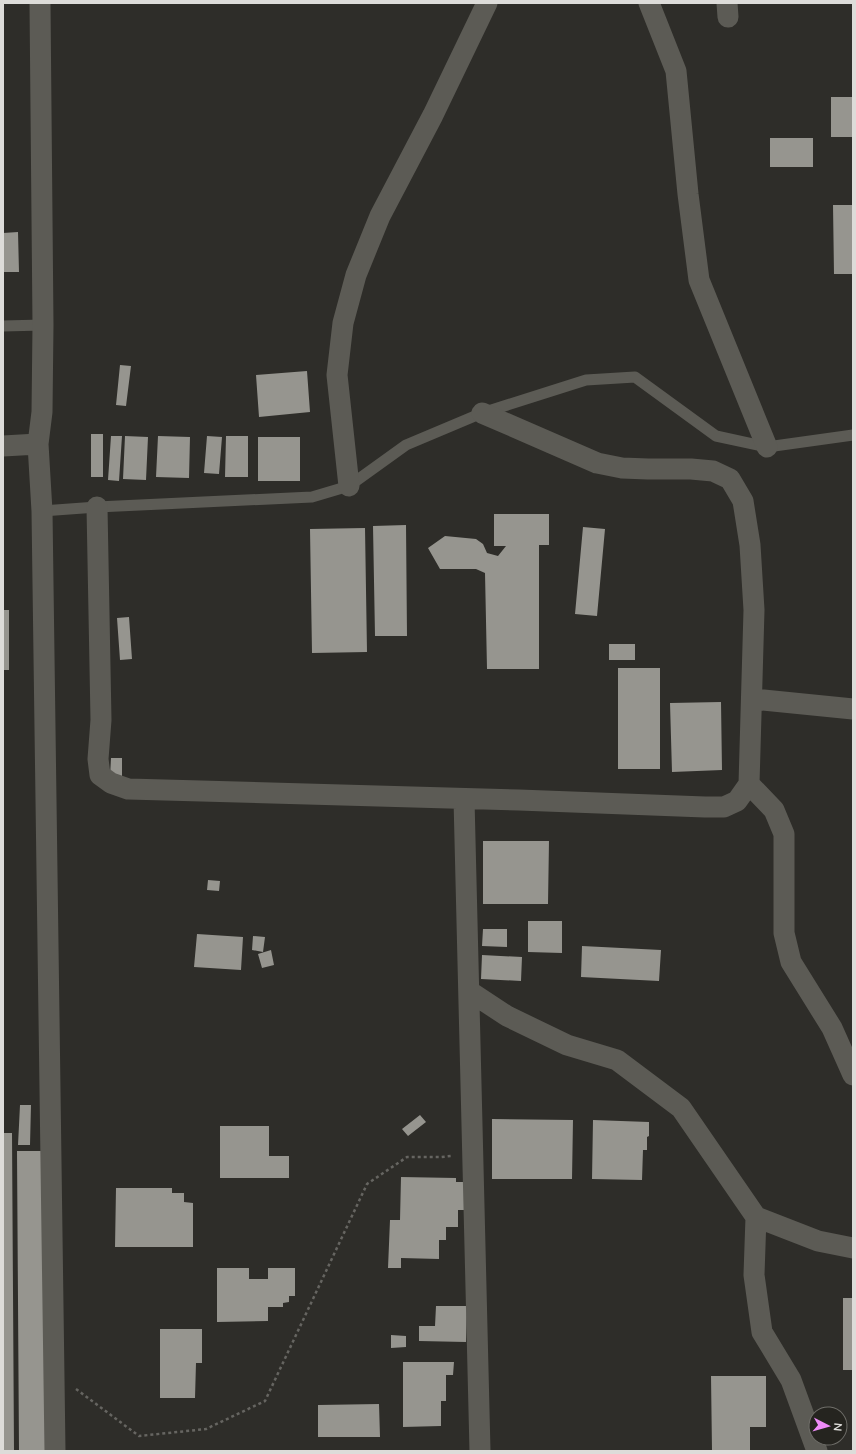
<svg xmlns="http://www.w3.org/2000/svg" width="856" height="1454" font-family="Mulish,sans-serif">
	<rect width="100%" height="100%" fill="#2e2d29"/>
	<!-- building -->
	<path fill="#96958f" d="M831 97H853V137H831Z
		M770 138H813V167H770Z
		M833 205H853V274H834Z
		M18 232 19 272H4L3 233Z
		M120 365 131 366 126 406 116 405Z
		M307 371 310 412 259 417 256 375Z
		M91 434H103V477H91Z
		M111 436H122L119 481 108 480Z
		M125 436 148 437 146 480 123 479Z
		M158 436 190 437 189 478 156 477Z
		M207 436 222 437 219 474 204 473Z
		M226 436H248V477H225Z
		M258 437H300V481H258Z
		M494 514H549V545H539V669H487L485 573 476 569H440L428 548 445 536 476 539 483 544 487 553 498 556 506 546H494Z
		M406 525 407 636H375L373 526Z
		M583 527 605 529 597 616 575 614Z
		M365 528 367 652 312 653 310 529Z
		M3 610H9V670H3Z
		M129 617 132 659 120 660 117 618Z
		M609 644H635V660H609Z
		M618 668H660V769H618Z
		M721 702 722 770 672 772 670 703Z
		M111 758H122V777H110Z
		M483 841H549L548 904H483Z
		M208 880 220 881 219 891 207 890Z
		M528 921H562V953L528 952Z
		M483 929H507V947L482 946Z
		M197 934 243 937 241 970 194 967Z
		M253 936 265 937 263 952 252 950Z
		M582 946 661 950 659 981 581 977Z
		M271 950 274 965 262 968 258 954Z
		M482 955 522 957 521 981 481 979Z
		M20 1105H31L30 1145H18Z
		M420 1115 426 1122 408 1136 402 1129Z
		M492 1119 573 1120 572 1179H492Z
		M593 1120 649 1122V1136L647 1137V1150H643L642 1180 592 1179Z
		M220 1126H269V1156H289V1178H220Z
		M3 1133H12L14 1451H3Z
		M17 1151H44L46 1451H19Z
		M401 1177 456 1178V1182H467V1210H458V1227H446V1240H439V1259L401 1258V1268H388L390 1220H400Z
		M116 1188H172V1193H184V1202L193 1203V1247H115Z
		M217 1268H249V1279H268V1268H295V1296H289V1302L283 1303V1307H268V1321L217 1322Z
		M843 1298H853V1370H843Z
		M436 1306H467L466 1342 419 1341V1326H435Z
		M160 1329H202V1363H196L195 1398H160Z
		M391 1335 406 1336V1347L391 1348Z
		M403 1362H454L453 1375H446V1401H441V1426L403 1427Z
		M711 1376H766V1427H750V1451H712Z
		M379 1404 380 1437H318V1405Z"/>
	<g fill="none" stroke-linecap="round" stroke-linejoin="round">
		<!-- path -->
		<path stroke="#666561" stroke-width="2.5" stroke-dasharray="3 3" stroke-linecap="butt" d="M76 1389 139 1436 206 1429 265 1401 367 1184 407 1157H441L451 1156"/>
		<!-- lane -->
		<path stroke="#5c5b55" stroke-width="11" d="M3 326 43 325
			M42 511 97 507 312 497 349 486 406 445 482 413 586 380 635 377 716 436 767 447 853 435"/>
		<!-- street -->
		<path stroke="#5c5b55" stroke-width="21" d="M649 3 676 71 688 194 699 280 767 447
			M727 3 728 17
			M38 444 42 511 55 1451
			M3 446 38 444 42 412 43 325 40 3
			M349 486 337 375 343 323 356 275 380 216 433 115 487 3
			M97 507 101 720 98 759 100 775 111 783 128 789 519 800 705 807H724L737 801 749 784 754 610 750 545 743 501 730 479 713 471 691 469H648L622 468 597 463 482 413
			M753 699 853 709
			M749 784 774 810 784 834V933L791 962 832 1028 853 1075
			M464 799 480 1451
			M469 991 507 1016 567 1045 617 1060 681 1108 756 1217 754 1275 762 1332 791 1380 817 1451
			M756 1217 818 1241 853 1248"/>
	</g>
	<!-- border -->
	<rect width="856" height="1454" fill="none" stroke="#dddcd9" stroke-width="8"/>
	<!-- north arrow -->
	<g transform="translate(828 1426) rotate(96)"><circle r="19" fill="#25241f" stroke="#6f6e69"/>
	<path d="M0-3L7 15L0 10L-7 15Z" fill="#ee8bf8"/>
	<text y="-6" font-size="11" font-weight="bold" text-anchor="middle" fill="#dddcd9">N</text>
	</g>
</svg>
